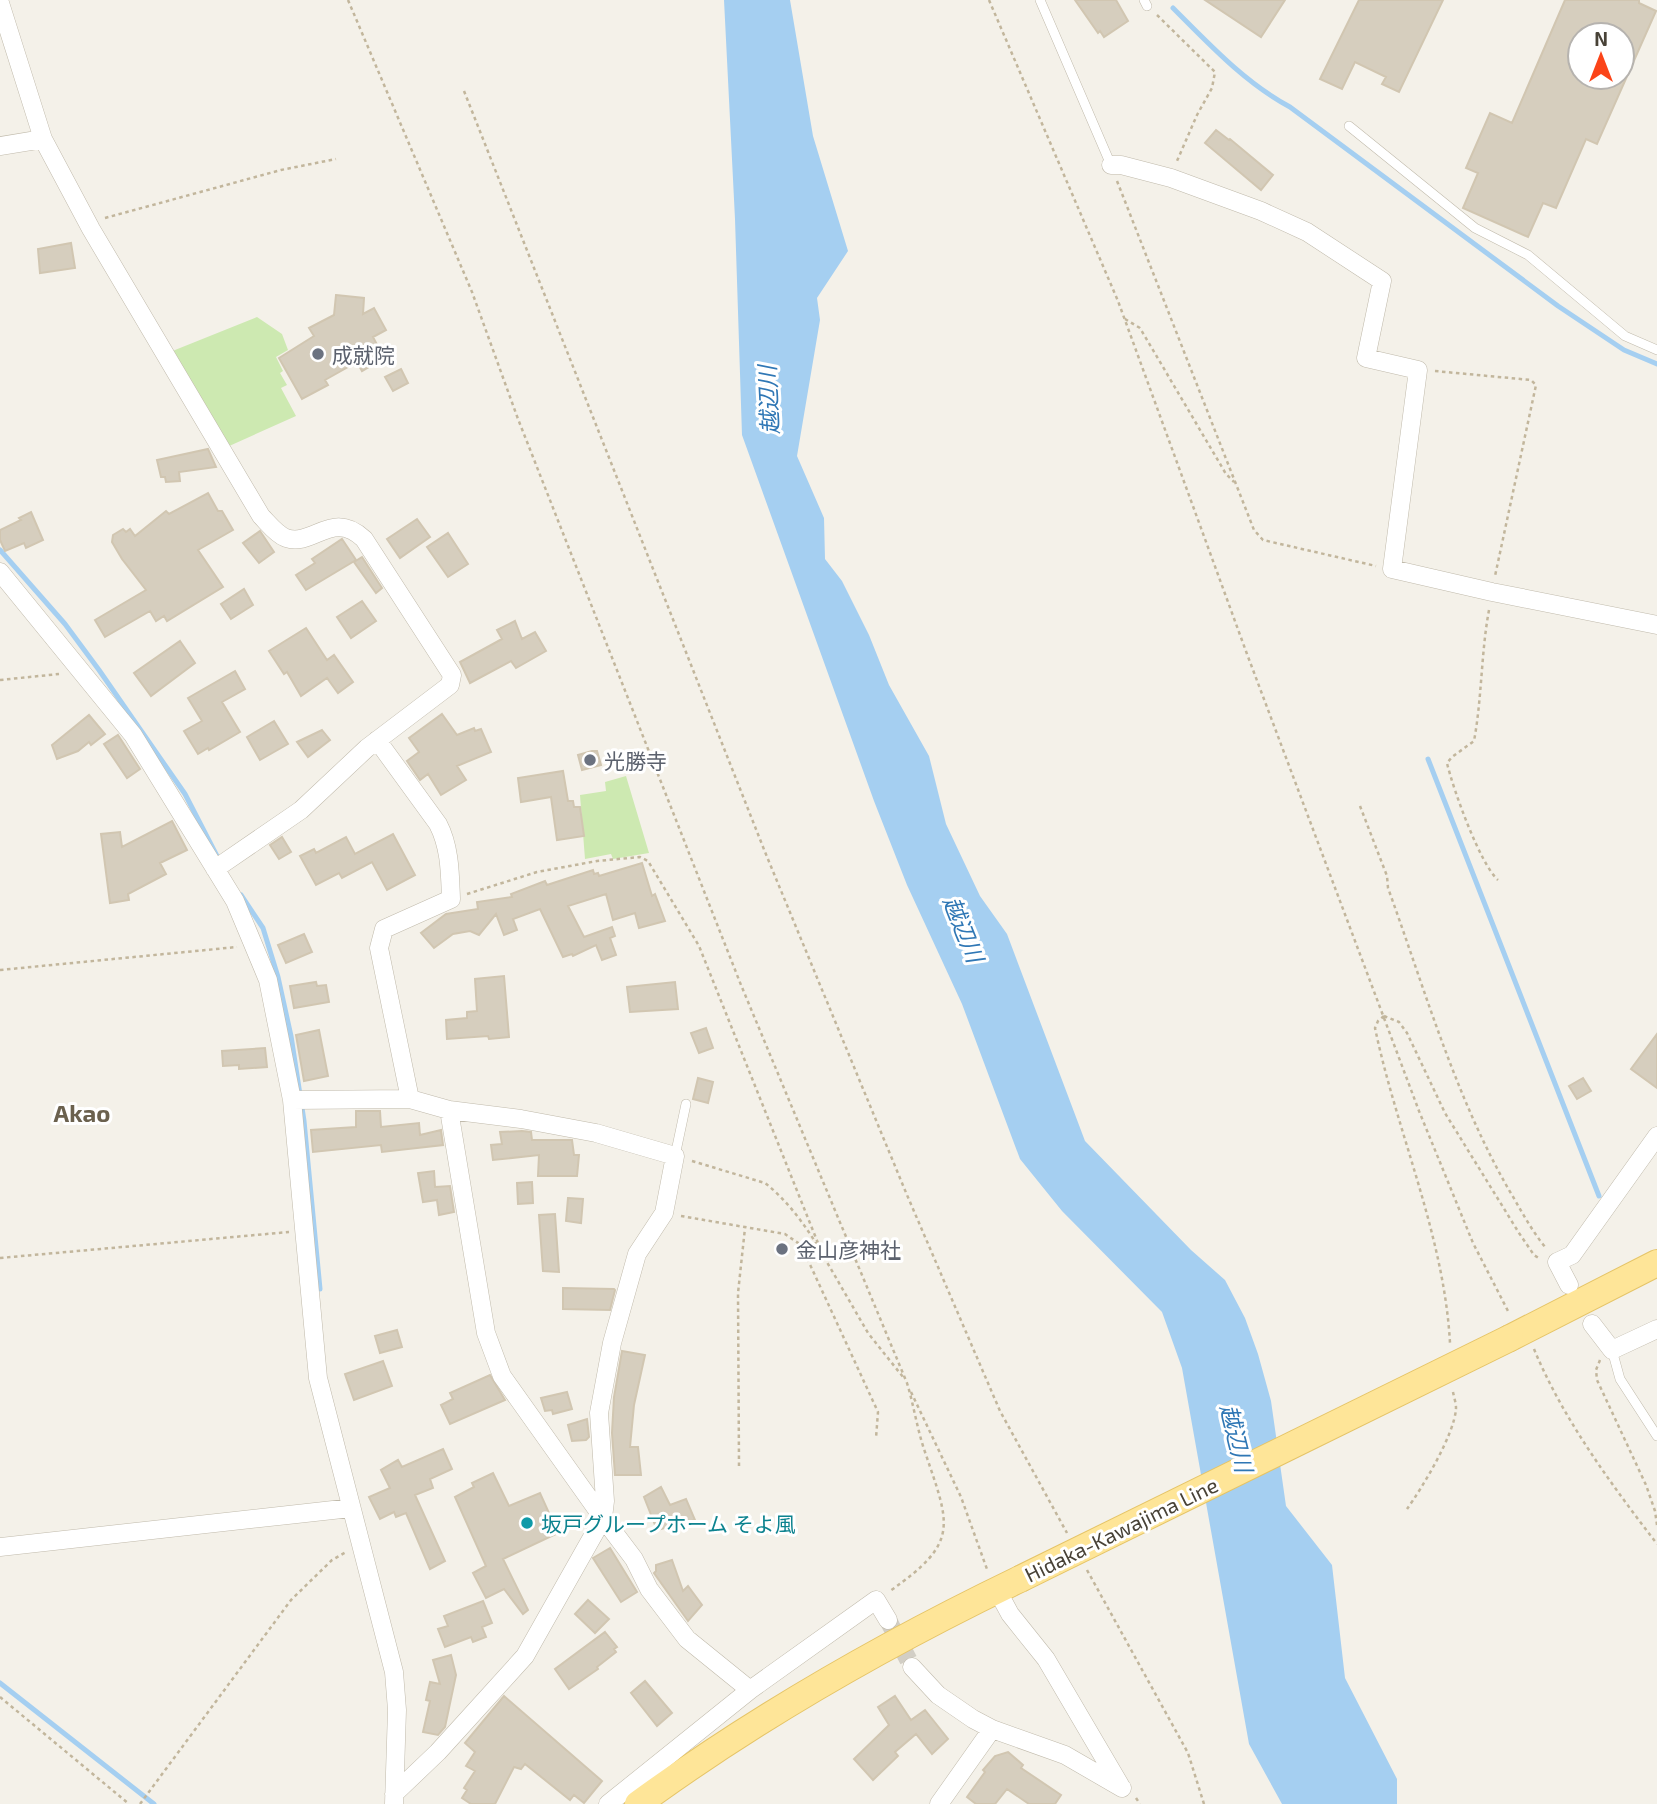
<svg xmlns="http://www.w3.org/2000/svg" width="1657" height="1804" font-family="'Exo 2','Noto Sans JP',sans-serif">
	<rect width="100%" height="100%" fill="#f4f1e9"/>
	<!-- green -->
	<path fill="#cde9b1" d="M257 317 282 334 288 350 276 357 283 371 280 373 287 385 281 388 296 416 227 447 170 352Z
		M626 776 649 853 613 859 611 854 585 859 580 795 606 791 605 782Z"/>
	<!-- water -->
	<path fill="#a5cff1" d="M724 0H790L813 136 848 251 817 298 820 320 797 456 824 518 825 559 842 581 869 635 889 685 929 756 946 824 980 896 1007 934 1085 1141 1191 1250 1225 1280 1245 1318 1258 1354 1271 1401 1286 1506 1332 1565 1345 1678 1397 1779V1804H1282L1249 1744 1182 1368 1162 1312 1062 1211 1020 1159 962 1004 907 885 874 801 742 435 735 219Z"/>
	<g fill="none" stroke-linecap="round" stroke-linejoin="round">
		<!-- stream -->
		<path stroke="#a5cff1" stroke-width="5" d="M1173 8C1209 44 1245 83 1290 107L1558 306 1624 350 1657 364
			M0 550 65 624 99 670 185 794 219 860
			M1428 759 1599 1196
			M241 895 263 928 278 977 291 1036 304 1121 320 1289
			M0 1683 154 1804"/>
	</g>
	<!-- building -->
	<path fill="#d6cebe" stroke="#d1c6b1" stroke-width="2" fill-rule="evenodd" d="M1075 0H1116L1128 21 1104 37 1100 31 1098 33Z
		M1205 0H1285L1261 37Z
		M1359 0H1443L1399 92 1382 84 1386 77 1355 62 1342 89 1320 79Z
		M1565 0H1639V3L1656 11 1597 144 1586 139 1556 208 1543 203 1528 237 1463 208 1478 173 1466 168 1490 113 1512 123ZM1580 35H1622V77H1580Z
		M1216 130 1229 140 1230 139 1273 175 1261 190 1205 143Z
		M71 243 75 268 40 273 38 249Z
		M336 295 364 298 363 314 374 308 386 330 373 337 384 358 362 371 357 362 325 380 328 385 302 399 279 358 314 336 309 328 334 315Z
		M401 369 408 383 393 391 385 377Z
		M208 449 216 467 179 472 180 481 166 482 165 477H161L157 460Z
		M208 493 218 511H222L233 530 198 550 223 587 167 621 164 616 156 621 150 611 105 637 95 620 146 590 122 559 112 542 113 535 123 529 126 532 130 529 135 536 166 511 169 514Z
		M31 512 43 540 26 548 24 543 5 551 0 540V530L21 520 19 518Z
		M417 519 430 537 400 558 387 539Z
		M260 531 274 552 259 563 243 543Z
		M448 533 468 564 448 577 427 547Z
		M342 539 356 560 306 590 296 575 315 563 312 559Z
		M362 557 382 588 376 593 354 562Z
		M244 589 253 605 231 619 221 604Z
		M362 601 376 621 351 638 337 617Z
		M515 621 522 639 535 632 546 651 516 668 511 661 470 683 460 662 502 639 497 630Z
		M306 628 327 660 334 655 353 682 338 693 327 678 301 696 287 672 284 674 269 651Z
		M180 641 195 663 151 696 134 673Z
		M235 671 245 689 222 702 240 732 209 750 208 748 198 754 184 731 202 721 188 698Z
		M442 714 457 735 474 728 475 731 481 729 491 752 457 766 466 780 441 795 428 774 420 780 407 761 419 752 409 738Z
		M89 715 105 734 91 745 89 742 78 751 57 759 52 745Z
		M274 721 288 744 260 760 247 737Z
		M322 730 330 740 308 757 297 742Z
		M118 735 140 769 127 778 104 744Z
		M592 751H597L601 765 582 770 578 755Z
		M563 771 568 801H573L574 807H580L584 836 557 840 551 797 521 802 518 778Z
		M172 821 187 850 160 863 166 874 128 894 129 900 110 903 101 834 120 832 122 847Z
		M393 834 415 875 387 890 372 862 342 878 339 873 316 885 300 856 314 849 316 853 346 837 355 854Z
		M282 837 291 852 279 859 270 845Z
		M642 863 652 896 655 894 665 921 639 928 635 913 613 920 606 894 568 906 584 937 612 927 615 936 610 938 616 955 602 960 596 945 573 956 572 954 563 957 540 909 513 919 517 930 504 935 496 914 479 935 470 931 453 934 434 948 421 933 446 914 478 909 477 902 512 897 511 894 545 881 547 885 593 870 594 874 598 873 599 876Z
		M304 934 312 952 286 963 278 945Z
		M504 976 509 1037 489 1039 488 1036 447 1039 446 1020 467 1018V1012L477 1011 475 979Z
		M316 982 317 986 326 985 329 1002 294 1008 290 986Z
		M675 982 678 1009 630 1012 627 987Z
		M706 1028 713 1048 699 1053 691 1033Z
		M319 1030 328 1076 304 1081 296 1035Z
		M1657 1034V1088L1631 1069Z
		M265 1048 267 1067 239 1069V1065L223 1066 222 1051Z
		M698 1078 713 1082 708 1103 693 1099Z
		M1583 1078 1591 1091 1577 1099 1569 1086Z
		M356 1111H380L381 1127 419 1123 420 1135 441 1130 443 1145 382 1152 381 1145 313 1152 311 1130 356 1127Z
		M522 1131 531 1132 532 1140H572L574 1155H579L577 1176H538L539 1155 493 1160 491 1145 502 1144 500 1132Z
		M434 1171 435 1187 450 1186 454 1212 439 1215 437 1200 423 1202 418 1173Z
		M532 1182 533 1203 518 1204 517 1183Z
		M568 1198 583 1199 581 1223 566 1221Z
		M555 1214 559 1272 543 1271 539 1215Z
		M563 1288 614 1289 615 1290 610 1310 563 1309Z
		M397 1330 402 1347 380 1353 375 1336Z
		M622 1351 645 1355 634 1405 630 1447H638L641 1475H615L612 1433 614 1397Z
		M383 1361 392 1386 354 1400 345 1374Z
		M490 1375 505 1400 450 1424 441 1405 453 1399 450 1393Z
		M567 1392 572 1409 553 1414 552 1410 545 1411 541 1398Z
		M587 1419 589 1437 586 1440 572 1441 568 1425Z
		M443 1449 452 1469 430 1479 433 1488 415 1495 445 1561 430 1569 406 1513 396 1517 394 1512 380 1519 369 1497 390 1488 381 1470 398 1460 402 1467Z
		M493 1473 509 1506 540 1493 558 1533 503 1559 528 1610 523 1614 504 1589 486 1598 473 1573 486 1566 455 1497 474 1487 472 1483Z
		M661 1487 670 1505 686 1499 695 1520 657 1530 644 1497Z
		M610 1548 637 1592 621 1602 593 1558Z
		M672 1560 683 1591 688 1586 702 1605 688 1621 654 1573 656 1571V1565Z
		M588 1600 609 1619 595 1633 575 1614Z
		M483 1601 492 1623 482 1627 486 1637 473 1642 471 1637 445 1647 438 1629 448 1626 444 1616Z
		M605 1632 617 1647 614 1649 616 1652 597 1667 598 1669 569 1689 555 1669Z
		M451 1655 456 1675 445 1727 438 1735 423 1732 430 1701 426 1700 430 1682 440 1684 433 1660Z
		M645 1681 672 1713 657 1726 631 1693Z
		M504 1696 602 1781 584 1803 574 1795 570 1800 525 1764 521 1769 514 1767 495 1804H471L462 1798 467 1790 464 1788 475 1771 466 1766 475 1752 465 1743Z
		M895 1696 911 1720 925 1710 948 1739 932 1754 916 1734 895 1752 898 1756 873 1780 854 1759 889 1725 878 1707Z
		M1008 1752 1023 1765 1021 1768 1061 1795 1055 1804H1029L1007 1789 995 1804H976L967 1797 985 1772 983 1770 995 1756Z"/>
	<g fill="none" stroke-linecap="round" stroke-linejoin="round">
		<!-- minor-tunnel -->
		<path stroke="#d2cec5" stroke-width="18" stroke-dasharray="18 9" stroke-linecap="butt" d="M888 1620 912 1667"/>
		<!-- service casing -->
		<g stroke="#c0baab" stroke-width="10">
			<path id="service" d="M1040 0 1111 165
				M1144 0 1147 6
				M1349 126 1475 228 1528 255 1625 336 1657 350
				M675 1156 686 1104
				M1612 1350 1620 1379 1657 1436"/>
		</g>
		<!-- minor casing -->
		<g stroke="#c0baab" stroke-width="19">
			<path id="minor" d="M0 3 43 139 91 229 261 516C268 523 276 534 286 538 314 547 332 509 364 539L452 675 450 685 367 748 301 810 215 869
				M0 146 43 139
				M1111 165H1121L1171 178 1261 211 1307 232 1382 281 1366 358 1418 370 1392 569 1492 592 1657 625
				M0 572 133 735 235 901 268 980 292 1100 318 1378 394 1672 397 1710 394 1804
				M377 740 438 824C450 847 450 873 451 899L384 929 379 948 410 1099
				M292 1100 410 1099 449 1110 521 1119 596 1133 675 1156 664 1213 637 1254 612 1343 599 1413 605 1501 603 1518 634 1559 649 1589 687 1639 750 1690
				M1569 1285 1557 1262 1572 1255 1657 1136
				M1592 1324 1612 1350 1657 1329
				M0 1547 351 1508
				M997 1590 1010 1614 1046 1659 1120 1785
				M912 1667 938 1695 973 1719 992 1729 1065 1755 1122 1788
				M394 1794 438 1752 525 1656 603 1518 502 1376 486 1333 449 1110
				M608 1804 750 1690 876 1600 888 1620
				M939 1804 992 1729"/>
		</g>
		<!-- primary casing -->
		<g stroke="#e5c467" stroke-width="28">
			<path id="primary" d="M1510 1338 1657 1263
				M638 1804C757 1717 887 1643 1020 1579"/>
		</g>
		<!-- path -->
		<path stroke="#c2b69c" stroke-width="2.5" stroke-dasharray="3.5 3.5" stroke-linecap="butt" d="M348 0 472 292 518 419 741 985 907 1383C914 1406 917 1429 925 1452 950 1526 960 1542 890 1591
			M989 0 1118 301 1247 654 1419 1111 1473 1243 1508 1311
			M1157 15 1215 72 1212 88 1197 115 1177 161
			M464 91 765 852 907 1195 1000 1411 1067 1533
			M1117 181 1254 530 1263 540 1376 566
			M105 218 281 170 336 159
			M1125 319 1140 328 1226 474 1234 482
			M1435 371 1531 380 1536 385 1495 576
			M1489 610C1481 653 1482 698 1474 741L1452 757 1447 763C1453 789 1480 864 1498 880
			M0 680 59 674
			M1360 806 1387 876 1388 888C1425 990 1455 1096 1509 1190 1521 1210 1531 1230 1546 1248
			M467 894 537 872 597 861 640 857 648 861 699 946 824 1258
			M0 970 237 947
			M1384 1016 1378 1021 1375 1028C1397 1133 1444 1235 1450 1343
			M1384 1016 1399 1022 1407 1033 1445 1113 1519 1233 1534 1255 1540 1259
			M692 1161 765 1183C787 1200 805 1225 819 1248
			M681 1216 785 1234 801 1245 878 1412 876 1438
			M824 1257 868 1333 903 1377
			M0 1258 289 1232
			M1534 1349C1563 1419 1611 1484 1657 1544
			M1600 1360 1596 1370 1597 1380 1646 1485 1655 1511 1657 1525
			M911 1392 961 1497 988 1572
			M739 1466 738 1293 745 1228
			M1407 1509C1422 1488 1455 1434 1456 1408 1456 1403 1454 1397 1453 1392
			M1087 1570 1188 1753 1204 1804
			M0 1697 129 1804
			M1136 1798 1140 1804
			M140 1804 291 1600 332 1560 346 1552"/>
		<!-- service -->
		<use href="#service" stroke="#fff" stroke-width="9"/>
		<!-- minor -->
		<use href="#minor" stroke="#fff" stroke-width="18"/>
		<!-- primary -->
		<use href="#primary" stroke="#fee598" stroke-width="26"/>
		<!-- primary-bridge casing -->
		<g stroke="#e5c467" stroke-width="28" stroke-linecap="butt">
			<path id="primary-bridge" d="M1020 1579 1510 1338"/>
		</g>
		<!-- primary-bridge -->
		<use href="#primary-bridge" stroke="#fee598" stroke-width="26"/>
	</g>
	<!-- markers -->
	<g fill="#6b7280" stroke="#fff" stroke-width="2.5">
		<circle cx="318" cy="354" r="7"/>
		<circle cx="590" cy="760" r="7"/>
		<circle cx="782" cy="1249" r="7"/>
	</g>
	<circle fill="#0f9aa8" stroke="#fff" stroke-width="2.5" cx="527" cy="1523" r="7"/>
	<g text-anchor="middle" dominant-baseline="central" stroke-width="6" stroke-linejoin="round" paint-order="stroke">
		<!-- worship labels -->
		<g font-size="21" fill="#5b616d" stroke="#fff" text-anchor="start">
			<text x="332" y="354">成就院</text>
			<text x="604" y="760">光勝寺</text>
			<text x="796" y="1249">金山彦神社</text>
		</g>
		<!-- culture labels -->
		<g font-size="21" fill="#0d838f" stroke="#fff" text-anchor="start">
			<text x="541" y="1523">坂戸グループホーム そよ風</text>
		</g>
		<!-- street labels -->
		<g font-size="21" fill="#484237" stroke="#fff">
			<text transform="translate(1121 1529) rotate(-26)">Hidaka-Kawajima Line</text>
		</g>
		<!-- water labels -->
		<g font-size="23" font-style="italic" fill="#2f77b5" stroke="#fff">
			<text transform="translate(768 400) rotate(-93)">越辺川</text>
			<text transform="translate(964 929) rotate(68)">越辺川</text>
			<text transform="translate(1237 1438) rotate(76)">越辺川</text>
		</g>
		<!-- quarter labels -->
		<g font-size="24" font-weight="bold" fill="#6b614e" stroke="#fff">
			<text x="82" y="1112">Akao</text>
		</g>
	</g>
	<!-- north arrow -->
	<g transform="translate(1601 56)"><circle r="33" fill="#ffffff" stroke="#b6b3af" stroke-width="2"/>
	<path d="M0-5L12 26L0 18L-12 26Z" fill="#fb4419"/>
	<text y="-10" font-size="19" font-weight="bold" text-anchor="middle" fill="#484237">N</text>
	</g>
</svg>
